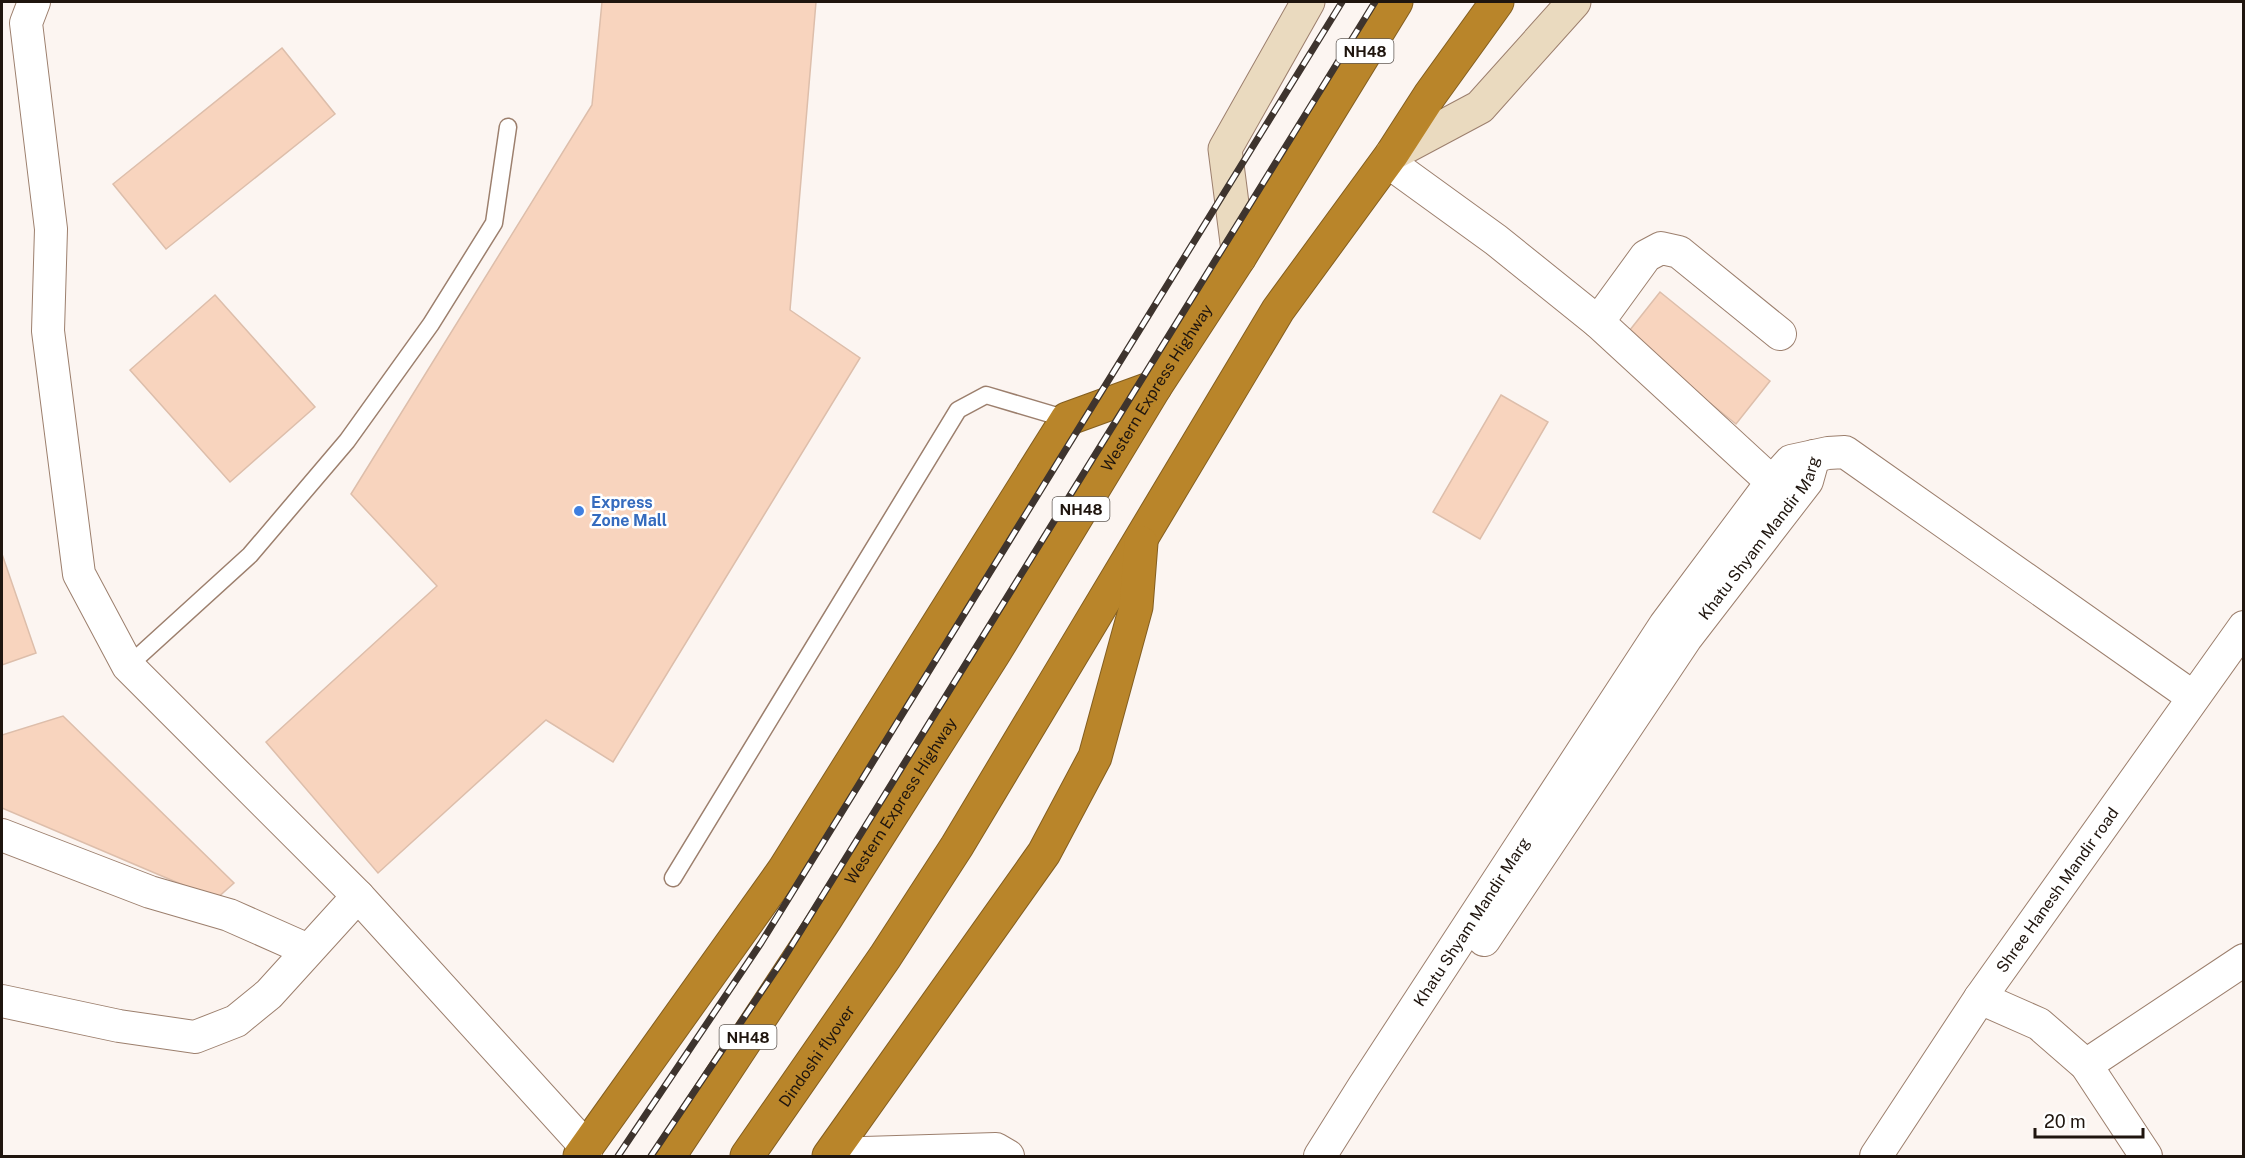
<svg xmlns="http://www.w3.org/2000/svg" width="2245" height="1158" font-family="'Public Sans',sans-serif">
	<rect width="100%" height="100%" fill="#fcf5f1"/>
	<!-- building -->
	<path fill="#f8d4be" stroke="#ddbeab" stroke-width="1.5" d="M602 2H816L790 310 860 358 613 762 546 720 378 873 266 742 437 586 351 494 592 105Z
		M282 48 335 114 166 249 113 184Z
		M1660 292 1770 381 1736 424 1626 335Z
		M215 295 315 407 230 482 130 370Z
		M1501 395 1548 422 1480 539 1433 512Z
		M2 554 36 653 2 665Z
		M63 716 234 883 216 899 2 808V735Z"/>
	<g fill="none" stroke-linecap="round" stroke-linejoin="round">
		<!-- lane casing -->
		<g stroke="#9c7f6d" stroke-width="19">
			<path id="lane" d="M128 666 250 555 347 441 431 324 494 223 508 127
				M673 878 958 410 986 395 1067 419"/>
		</g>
		<!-- street casing -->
		<g stroke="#9c7f6d" stroke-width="34">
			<g id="street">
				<path d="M34 2 26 23 51 229 48 331 79 574 128 666 358 896 587 1148"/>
				<path d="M1387 161 1496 240 1598 322"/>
				<path d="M1780 334 1679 252 1661 248 1646 256 1598 322 1786 495"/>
				<path d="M2 835 150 892 229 915 308 950"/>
				<path id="s1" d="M1484 940 1686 638 1807 481 1814 456"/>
				<path d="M1980 998 2039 1024 2086 1065 2146 1156"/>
				<path d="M2 1001 119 1026 195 1037 236 1021 269 994 358 896"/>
				<path d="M2086 1065 2244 960"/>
				<path d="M831 1154 996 1149 1008 1156"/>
				<path id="s2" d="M1320 1156 1364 1086 1665 625 1771 483 1791 461 1828 453 1845 452 2193 697"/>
				<path id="s3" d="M1876 1156 1980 998 2244 627"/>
			</g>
		</g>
		<!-- secondary casing -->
		<g stroke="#9c7f6d" stroke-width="35">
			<path id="secondary" d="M1392 154 1480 107 1574 2
				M1239 258 1225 149 1308 2"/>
		</g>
		<!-- highway casing -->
		<g stroke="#835e20" stroke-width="35">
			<g id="highway">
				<path d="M580 1156 784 870 1067 419 1155 387"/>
				<path id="s4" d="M669 1156 826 918 994 653 1155 387 1239 258 1396 2"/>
				<path id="s5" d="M747 1156 885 957 957 846 1278 310 1392 154 1430 95 1497 2"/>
				<path d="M829 1156 1044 853 1095 757 1136 607 1141 543"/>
			</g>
		</g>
		<!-- lane -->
		<use href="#lane" stroke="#fff" stroke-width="16"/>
		<!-- street -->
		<use href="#street" stroke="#fff" stroke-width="32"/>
		<!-- secondary -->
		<use href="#secondary" stroke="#eadabf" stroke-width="33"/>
		<!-- highway -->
		<use href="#highway" stroke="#b9852a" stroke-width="33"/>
		<!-- rail casing -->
		<g stroke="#3e342e" stroke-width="7">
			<path id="rail" d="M618 1156 761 943 1342 2
				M651 1156 784 958 1375 2"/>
		</g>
		<!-- rail -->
		<use href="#rail" stroke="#fff" stroke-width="4.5" stroke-dasharray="14" stroke-linecap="butt"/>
	</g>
	<!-- markers -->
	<circle fill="#3f7fe0" stroke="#fff" stroke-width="2" cx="579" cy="511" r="6"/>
	<g text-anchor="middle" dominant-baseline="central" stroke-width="5" stroke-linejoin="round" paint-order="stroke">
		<!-- shield labels -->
		<g fill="#fff" stroke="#625b56" stroke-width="1.5">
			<rect x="1336.5" y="39" width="57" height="24" rx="4.5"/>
			<rect x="1052.5" y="497" width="57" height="24" rx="4.5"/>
			<rect x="719.5" y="1025" width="57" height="24" rx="4.5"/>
		</g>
		<g font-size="15" font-weight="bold" fill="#1f150e">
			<text x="1365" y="51">NH48</text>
			<text x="1081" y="509">NH48</text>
			<text x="748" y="1037">NH48</text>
		</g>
		<!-- street labels -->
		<g font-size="16" fill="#1f150e" stroke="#fff">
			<text stroke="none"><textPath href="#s4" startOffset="910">Western Express Highway</textPath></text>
			<text stroke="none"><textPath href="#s1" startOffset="488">Khatu Shyam Mandir Marg</textPath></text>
			<text stroke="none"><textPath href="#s4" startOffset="424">Western Express Highway</textPath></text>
			<text stroke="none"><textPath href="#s3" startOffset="322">Shree Hanesh Mandir road</textPath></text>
			<text stroke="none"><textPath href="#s2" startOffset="279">Khatu Shyam Mandir Marg</textPath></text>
			<text stroke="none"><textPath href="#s5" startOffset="122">Dindoshi flyover</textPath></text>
		</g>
		<!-- shop labels -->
		<g font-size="16" font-weight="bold" fill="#366cbe" stroke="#fff" text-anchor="start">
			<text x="591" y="502">Express<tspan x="591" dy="18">Zone Mall</tspan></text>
		</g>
	</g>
	<!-- border -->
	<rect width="2245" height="1158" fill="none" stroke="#1f150e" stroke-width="6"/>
	<!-- scale -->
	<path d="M2035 1128v9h108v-9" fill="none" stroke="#1f150e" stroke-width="3"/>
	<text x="2044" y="1128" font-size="18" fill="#1f150e" stroke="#ffffff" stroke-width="4.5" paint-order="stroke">20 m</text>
</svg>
